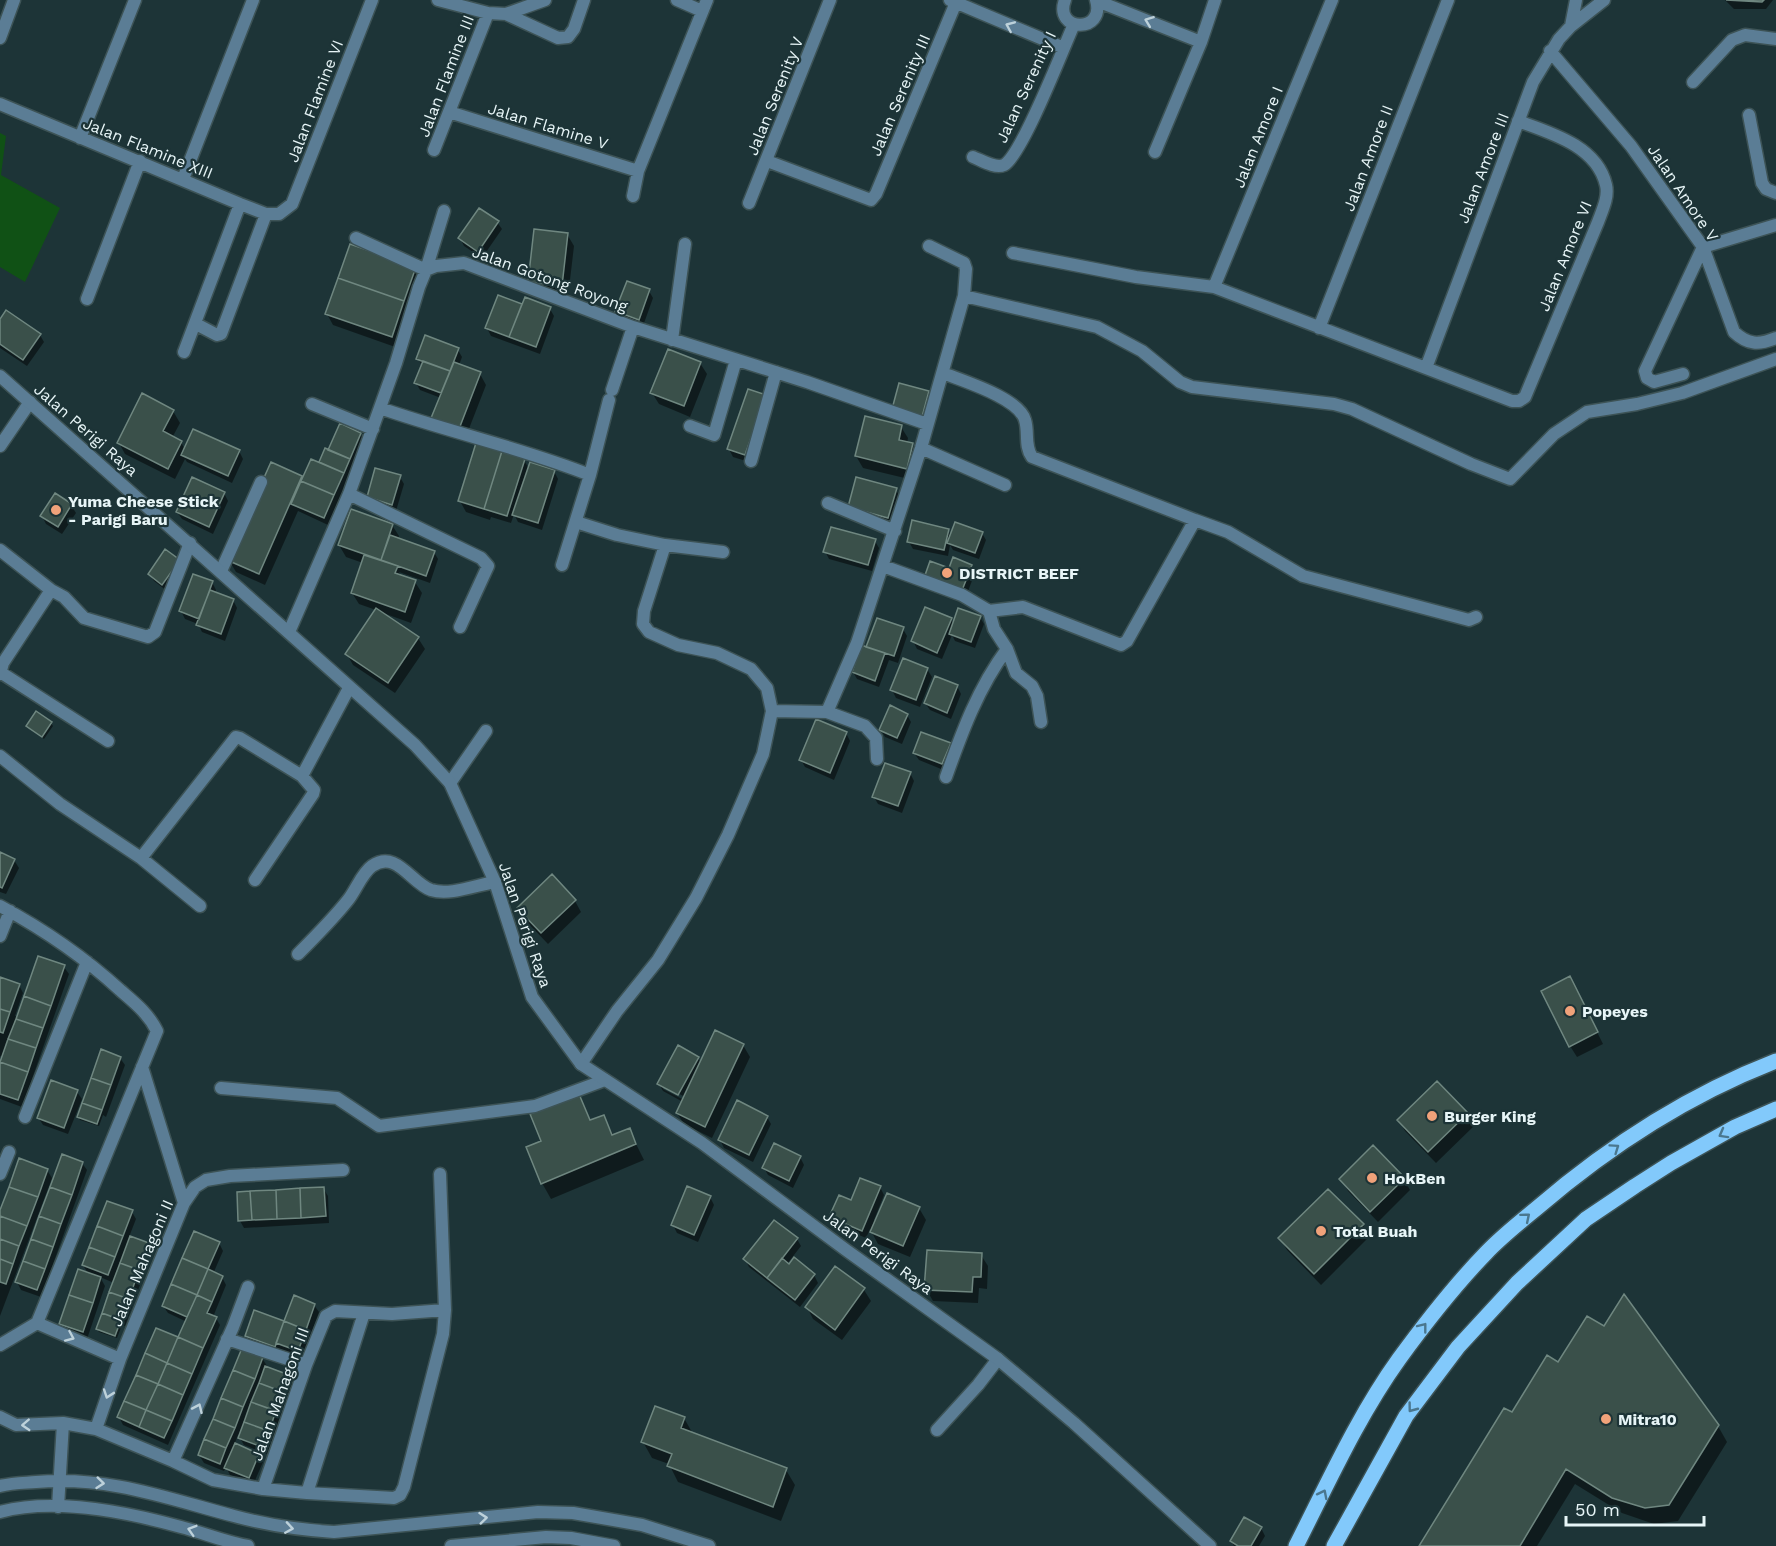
<svg xmlns="http://www.w3.org/2000/svg" width="1776" height="1546" font-family="'Work Sans',sans-serif">
	<rect width="100%" height="100%" fill="#1d3437"/>
	<!-- green -->
	<path fill="#105115" d="M0 133 6 136 1 175 60 208 25 282 0 267Z"/>
	<!-- shadow -->
	<path fill="#0007" fill-rule="evenodd" d="M1725 0H1773L1766 9H1734Z
		M497 222 502 229 482 258 464 246 460 238Z
		M567 234 574 246 568 297 530 282Z
		M415 268 422 280 398 348 333 325 327 314Z
		M649 291 653 298 643 326 621 318 617 311Z
		M499 297 523 306 550 309 554 316 540 354 491 336 487 328Z
		M0 321 40 335 44 342 27 366 0 348Z
		M458 350 462 357 459 365 480 374 486 385 465 439 441 398 420 390 416 383 422 366 418 358Z
		M700 363 707 374 690 417 659 404 652 393Z
		M900 385 928 392 932 399 925 423Z
		M765 396 749 462 733 457 729 449Z
		M173 411 180 423 172 438 181 442 185 450 239 451 243 459 232 483 187 462 185 459 175 479 125 454 119 443Z
		M901 427 908 438 907 443 912 445 918 456 913 480 863 468 856 456Z
		M360 434 365 441 328 525 298 511 265 585 236 572 229 560 301 478 303 481 320 464 326 450 329 452Z
		M524 460 529 469 554 471 558 479 542 530 518 522 514 514 511 523 491 517 490 520 466 512 460 501Z
		M400 477 404 484 396 511 368 497Z
		M896 490 900 497 892 525 849 507Z
		M224 493 228 501 213 534 182 519 177 512Z
		M55 495 71 505 76 513 62 534 46 524 42 516Z
		M392 525 399 536 398 539 434 552 438 559 430 583 399 572 402 577 415 582 422 593 411 623 383 613 418 638 425 649 395 693 353 665 347 654 376 610 359 604 352 593 363 563 346 557 339 545Z
		M948 530 951 536 982 533 986 540 979 559 953 550 950 545 948 556 913 549 909 542Z
		M875 541 879 548 872 571 829 559 825 551Z
		M179 561 167 591 154 581 149 574Z
		M971 566 975 573 965 599 950 570Z
		M212 582 216 590 215 593 233 600 237 608 225 641 202 632 198 624 185 619 181 611Z
		M980 617 984 624 975 648 955 641 952 635 942 659 917 649 913 641 951 619 954 624Z
		M903 629 907 636 898 663 889 660 879 687 857 679 853 672 867 649Z
		M927 669 932 677 920 707 896 698 892 690Z
		M957 686 961 694 951 719 930 710 925 703Z
		M907 715 911 722 902 744 885 737 881 730Z
		M51 723 53 726 44 739 28 726Z
		M846 733 850 741 834 780 805 767 801 760Z
		M950 744 954 751 946 771 919 760 914 753Z
		M910 773 914 781 902 813 878 804 874 797Z
		M0 853 14 860 19 868 6 894 0 892Z
		M575 901 581 912 548 944 525 920 519 908Z
		M64 967 69 974 22 1107 0 1099V1067L3 1057 0 1056V979L19 985 23 993 15 1016 18 1017Z
		M1576 990 1603 1044 1577 1057 1570 1046Z
		M715 1032 743 1045 750 1057 712 1138 684 1124 677 1113 683 1102 663 1091 659 1084 698 1058 701 1063ZM663 1085 685 1097 684 1100 663 1089Z
		M120 1058 125 1065 106 1117 103 1115 99 1126 80 1120 78 1116Z
		M1437 1083 1467 1114 1474 1126 1436 1163 1405 1131 1399 1120Z
		M77 1092 82 1099 68 1134 43 1125 38 1117Z
		M578 1096 591 1121 603 1117 614 1136 629 1130 644 1160 551 1199 542 1183Z
		M767 1117 771 1124 753 1162 724 1148 720 1140Z
		M800 1157 804 1165 793 1188 768 1175 764 1168Z
		M82 1163 87 1170 41 1297 21 1290 17 1282Z
		M47 1170 52 1178 0 1316V1214Z
		M1341 1179H1404L1410 1190 1378 1222 1348 1191Z
		M880 1187 884 1195 874 1220 877 1221 919 1208 926 1220 910 1257 878 1244 870 1229 866 1238 835 1225 831 1217Z
		M323 1188 328 1196 329 1223 244 1228 240 1221Z
		M1328 1191 1363 1225 1369 1237 1321 1285 1287 1250 1280 1238Z
		M710 1197 714 1205 698 1242 677 1233 673 1225Z
		M132 1212 136 1219 129 1237 148 1244 152 1252 125 1326 122 1325 117 1338 99 1332 97 1329 114 1283 100 1277 105 1286 87 1339 65 1331 61 1324 89 1275 83 1265Z
		M797 1239 801 1246 787 1264 790 1266 795 1260 814 1275 818 1283 800 1307 749 1267 745 1259Z
		M219 1243 223 1251 213 1274 222 1277 226 1285 213 1317 216 1318 220 1325 168 1445 123 1425 119 1417 179 1339 187 1322 168 1313 163 1306Z
		M981 1255 988 1266 987 1289 979 1288 978 1303 933 1301 926 1289Z
		M836 1268 864 1290 871 1301 842 1340 813 1319 807 1307Z
		M314 1305 319 1312 302 1358 280 1350 279 1353 251 1343 246 1335 285 1323Z
		M262 1358 267 1366 266 1368 288 1377 292 1384 267 1454 244 1445 238 1435 234 1445 258 1455 263 1462 253 1485 230 1475 226 1467 224 1471 204 1463 199 1455Z
		M1559 1364 1718 1426 1727 1442 1678 1521 1654 1524 1622 1513 1575 1484 1537 1546H1421L1512 1414Z
		M684 1418 693 1434 786 1470 795 1485 781 1521 678 1482 669 1464 652 1458 643 1442Z
		M1261 1528 1265 1536 1259 1546H1234L1231 1541Z"/>
	<!-- building -->
	<path fill="#3a504a" stroke="#6f8780" stroke-width="1.5" d="M1726 0H1764L1762 2Z
		M479 208 499 221 478 252 458 238Z
		M534 229 568 233 562 286 528 282Z
		M350 244 416 267 404 301 338 278Z
		M338 278 404 301 392 337 325 314Z
		M627 281 650 289 639 320 615 311Z
		M498 295 522 304 509 337 485 328Z
		M525 297 551 307 536 347 509 337Z
		M6 310 41 334 23 360 0 344V319Z
		M425 335 459 348 450 371 416 359Z
		M668 349 701 362 684 406 650 393Z
		M423 361 450 371 441 393 414 383Z
		M454 362 481 372 459 429 431 418Z
		M899 383 929 391 922 417 892 409Z
		M748 389 766 395 745 455 727 449Z
		M142 393 174 410 163 431 182 441 168 469 117 443Z
		M865 416 902 425 899 440 913 443 907 469 855 456Z
		M340 423 361 433 350 459 328 450Z
		M193 429 240 450 228 476 181 455Z
		M476 443 502 451 484 509 458 501Z
		M325 448 350 459 344 473 319 462Z
		M502 451 525 459 507 516 484 509Z
		M311 459 344 473 334 495 301 481Z
		M271 462 302 476 259 574 227 560Z
		M530 462 555 470 538 523 512 515Z
		M375 468 401 475 392 505 367 497Z
		M192 477 225 492 209 527 176 512Z
		M856 477 897 488 888 518 848 507Z
		M301 481 334 495 324 518 291 504Z
		M55 493 72 504 58 527 40 516Z
		M351 509 393 524 381 560 338 545Z
		M912 520 949 529 944 550 907 542Z
		M955 522 983 532 975 553 947 543Z
		M831 527 876 539 868 565 823 552Z
		M390 535 435 551 426 576 381 560Z
		M165 549 180 560 162 585 148 574Z
		M364 555 398 566 395 573 416 580 405 612 351 593Z
		M953 557 972 565 961 593 924 578 930 561 949 568Z
		M193 574 213 581 199 619 179 611Z
		M210 590 234 599 221 634 196 625Z
		M925 607 952 618 937 653 911 641Z
		M376 608 419 637 388 683 345 654Z
		M958 608 981 616 971 642 949 634Z
		M877 618 904 627 894 656 866 647Z
		M861 645 885 653 875 681 852 672Z
		M903 658 928 668 916 700 890 690Z
		M935 676 958 685 947 713 924 703Z
		M890 705 908 714 897 738 879 730Z
		M36 711 52 722 42 737 26 726Z
		M816 719 847 732 830 773 799 760Z
		M921 732 951 743 942 764 913 753Z
		M885 763 911 772 898 806 872 797Z
		M0 852 15 859 2 888 0 887Z
		M552 874 576 900 541 933 517 908Z
		M38 956 65 965 51 1006 24 996Z
		M1570 976 1598 1032 1569 1047 1541 991Z
		M0 977 20 984 10 1012 0 1009Z
		M24 996 51 1006 43 1028 16 1019Z
		M0 1009 10 1012 3 1033 0 1032Z
		M16 1019 43 1028 36 1048 8 1039Z
		M715 1030 744 1044 705 1127 676 1113Z
		M8 1039 36 1048 28 1072 0 1062Z
		M678 1045 699 1057 678 1095 657 1084Z
		M101 1049 121 1057 111 1085 91 1078Z
		M0 1062 28 1072 18 1100 0 1094Z
		M91 1078 111 1085 102 1110 82 1103Z
		M51 1080 78 1090 64 1128 37 1118Z
		M1437 1081 1468 1113 1428 1152 1397 1120Z
		M579 1094 590 1120 604 1115 612 1135 630 1128 636 1144 541 1184 526 1147 541 1141 530 1114Z
		M737 1100 768 1116 749 1155 718 1140Z
		M82 1103 102 1110 97 1124 77 1117Z
		M774 1143 801 1156 789 1181 762 1168Z
		M1373 1145 1405 1178 1370 1212 1339 1179Z
		M62 1154 83 1162 72 1195 50 1187Z
		M19 1158 48 1169 38 1197 9 1187Z
		M860 1178 881 1186 862 1231 829 1217 839 1195 851 1200Z
		M687 1186 711 1196 694 1235 671 1225Z
		M9 1187 38 1197 27 1226 0 1216V1210Z
		M50 1187 72 1195 61 1224 39 1216Z
		M324 1187 326 1216 301 1218 300 1188Z
		M300 1188 301 1218 277 1219 276 1190Z
		M1328 1189 1364 1224 1314 1274 1278 1238Z
		M276 1190 277 1219 252 1220 250 1191Z
		M250 1191 252 1220 238 1221 237 1192Z
		M887 1193 920 1207 903 1246 870 1232Z
		M107 1201 133 1210 123 1236 97 1226Z
		M0 1216 27 1226 19 1246 0 1239Z
		M39 1216 61 1224 53 1247 31 1239Z
		M774 1220 798 1238 767 1278 743 1259Z
		M97 1226 123 1236 115 1257 89 1247Z
		M194 1231 220 1242 208 1269 182 1258Z
		M130 1236 149 1243 139 1270 120 1263Z
		M0 1239 19 1246 13 1264 0 1259Z
		M31 1239 53 1247 45 1269 23 1261Z
		M89 1247 115 1257 108 1275 82 1265Z
		M927 1250 982 1253 981 1277H973L972 1292 924 1290Z
		M794 1257 815 1274 795 1300 767 1278 782 1258 789 1264Z
		M182 1258 208 1269 197 1295 171 1284Z
		M0 1259 13 1264 6 1284 0 1282Z
		M23 1261 45 1269 37 1290 15 1282Z
		M120 1263 139 1270 129 1299 109 1292Z
		M835 1266 865 1288 835 1330 805 1307Z
		M78 1269 101 1277 93 1303 69 1295Z
		M208 1269 223 1276 212 1302 197 1295Z
		M171 1284 197 1295 187 1317 162 1306Z
		M109 1292 129 1299 121 1320 102 1313Z
		M1624 1294 1719 1425 1669 1505 1645 1508 1612 1498 1566 1469 1520 1546H1419L1504 1408 1512 1412 1547 1355 1558 1362 1587 1316 1604 1326Z
		M69 1295 93 1303 83 1332 59 1324Z
		M197 1295 212 1302 207 1313 217 1317 203 1348 178 1337Z
		M294 1295 315 1304 306 1330 284 1321Z
		M254 1310 284 1321 275 1347 245 1336Z
		M102 1313 121 1320 115 1336 96 1329Z
		M284 1321 306 1330 298 1351 276 1343Z
		M156 1328 178 1337 167 1363 145 1353Z
		M178 1337 203 1348 192 1374 167 1363Z
		M242 1348 263 1357 255 1379 233 1370Z
		M145 1353 167 1363 158 1384 136 1375Z
		M167 1363 192 1374 183 1395 158 1384Z
		M265 1366 289 1375 283 1392 259 1383Z
		M233 1370 255 1379 243 1407 221 1398Z
		M136 1375 158 1384 146 1410 124 1401Z
		M259 1383 283 1392 276 1411 251 1402Z
		M158 1384 183 1395 172 1421 146 1410Z
		M221 1398 243 1407 235 1428 213 1419Z
		M124 1401 146 1410 139 1427 117 1417Z
		M251 1402 276 1411 269 1431 244 1422Z
		M655 1406 685 1417 681 1428 787 1468 773 1507 667 1466 672 1454 641 1442Z
		M146 1410 172 1421 164 1438 139 1427Z
		M213 1419 235 1428 226 1448 204 1439Z
		M244 1422 269 1431 262 1447 238 1438Z
		M204 1439 226 1448 220 1464 198 1455Z
		M235 1443 259 1454 249 1478 224 1468Z
		M1244 1517 1262 1527 1251 1546H1238L1230 1541Z"/>
	<g fill="none" stroke-linecap="round" stroke-linejoin="round">
		<!-- minor casing -->
		<g stroke="#3d5356" stroke-width="15">
			<path id="minor" d="M438 0 488 13 506 14 545 0
				M677 0 702 11
				M950 0 1064 48
				M1065 0C1053 32 1106 34 1096 0
				M1097 1 1201 42
				M506 14 558 38 568 37 574 29 584 0
				M1571 26 1576 0
				M0 38 14 0
				M1550 51 1631 146 1703 247 1734 332C1748 345 1759 345 1776 338
				M1693 82 1732 40 1745 35 1776 39
				M0 104 240 204 266 214H279L292 204 372 0
				M449 112 638 171
				M1749 115 1762 183 1766 189 1776 193
				M80 138 135 0
				M434 150 488 13
				M1155 152 1201 42 1215 0
				M973 157C981 160 995 169 1004 165 1022 155 1063 49 1074 24
				M767 161 871 200 876 194 957 0
				M183 179 253 0
				M633 196 638 171 707 0
				M749 203 830 0
				M356 238 426 270 444 211
				M1013 253 1136 277 1214 287 1512 401H1519L1525 397 1598 222C1602 211 1609 197 1606 185 1597 146 1551 133 1518 121
				M1214 287 1332 0
				M964 296 1097 327 1142 351 1180 382 1192 387 1334 404 1352 409 1471 464 1510 479 1554 434 1587 412 1637 404 1682 393 1776 359
				M87 299 140 161
				M196 324 217 335 221 334 266 214
				M1319 328 1448 0
				M672 340 685 244
				M184 352 240 204
				M1426 368 1533 82 1559 39 1571 26 1604 0
				M943 373C963 381 1019 398 1025 420 1029 432 1024 446 1032 457L1195 520
				M1683 374 1654 382 1647 378 1645 371 1703 247 1776 225
				M612 390 633 327
				M312 404 373 429
				M380 408C449 432 522 448 590 475L562 565
				M690 426 714 435 736 360
				M0 446 30 402
				M921 448 1005 485
				M751 461 776 372
				M590 475 609 400
				M349 494 481 558 488 566 460 627
				M828 503 895 531
				M576 522 617 535 665 545 723 552
				M0 550 51 590 64 597 84 618 148 637 155 632 190 543
				M883 566 962 595 989 611 994 629 1007 649 1016 673 1032 686 1037 696 1041 722
				M221 571 261 482
				M989 611 1023 607 1121 645 1127 641 1195 520 1228 532 1303 576 1469 620 1476 617
				M289 632 349 494 396 363 419 287 426 270 436 266 464 263 633 327 807 382 927 424
				M0 672 108 741
				M0 674 3 663 51 590
				M772 711 827 712
				M0 756 60 804 141 858 200 906
				M877 759 876 738 865 726 827 712 857 643 921 448 964 296 966 269 964 263 929 246
				M302 776 349 688
				M946 777C962 732 978 688 1007 649
				M450 783 486 731
				M141 858 236 737 240 738 302 776 314 790 313 794 255 880
				M0 906C43 929 84 957 120 990 135 1003 148 1013 157 1031L37 1323
				M0 936 10 911
				M298 954C315 937 333 919 348 900 356 890 362 873 372 866 396 849 411 883 431 890 450 896 476 885 495 882
				M581 1064 617 1011 658 960 696 898 728 835 763 754 772 711 767 688 751 669 717 653 678 645 649 632 643 624 644 611 665 545
				M142 1067 184 1203
				M221 1088 337 1098 379 1126 535 1106 605 1080
				M25 1117 87 962
				M0 1174 9 1152
				M440 1174 445 1310
				M227 1339 306 1365
				M0 1345 37 1323 120 1359
				M0 1417 16 1425 63 1423 96 1429 173 1461 213 1480 263 1489 307 1493 394 1498 400 1495 404 1487 443 1334 445 1310 392 1314 335 1311 326 1316 306 1365 263 1489
				M96 1429 120 1359 184 1203 195 1187 206 1180 230 1176 343 1170
				M937 1430 978 1385 998 1359
				M173 1461 233 1327 248 1287
				M0 1486C12 1483 24 1483 36 1482 109 1476 166 1498 234 1516 267 1525 301 1530 334 1532L538 1512 573 1513 642 1525 709 1546
				M307 1493 364 1313
				M58 1507 63 1423
				M0 1512C55 1497 127 1512 181 1527 204 1533 225 1542 248 1546
				M451 1546 546 1537 571 1538 614 1546"/>
		</g>
		<!-- tertiary casing -->
		<g stroke="#3d5356" stroke-width="15">
			<path id="tertiary" d="M0 376 415 745 450 783 495 882 532 997 581 1064 702 1143 846 1250 998 1359 1074 1423 1210 1546"/>
		</g>
		<!-- primary casing -->
		<g stroke="#3d5356" stroke-width="18">
			<path id="primary" d="M1296 1546C1328 1483 1358 1416 1399 1359 1426 1322 1454 1286 1486 1253 1501 1237 1520 1222 1537 1208 1608 1147 1688 1095 1776 1061
				M1334 1546 1406 1416 1458 1347 1517 1283 1586 1219 1635 1186 1671 1163 1735 1127 1776 1109"/>
		</g>
		<!-- minor -->
		<use href="#minor" stroke="#5b7d95" stroke-width="12"/>
		<!-- tertiary -->
		<use href="#tertiary" stroke="#5b7d95" stroke-width="12"/>
		<!-- primary -->
		<use href="#primary" stroke="#82c9fb" stroke-width="15"/>
	</g>
	<!-- one-way arrows -->
	<defs><path id="oneway-chevron" d="M-2-3.5L2.5 0L-2 3.5" fill="none" stroke-width="1.6" stroke-linecap="round" stroke-linejoin="round" transform="scale(1.5)"/></defs>
	<g stroke="#bdd1da">
		<use href="#oneway-chevron" transform="translate(1149 21) rotate(-159)"/>
		<use href="#oneway-chevron" transform="translate(1010 26) rotate(-157)"/>
		<use href="#oneway-chevron" transform="translate(70 1337) rotate(24)"/>
		<use href="#oneway-chevron" transform="translate(108 1394) rotate(109)"/>
		<use href="#oneway-chevron" transform="translate(198 1408) rotate(-66)"/>
		<use href="#oneway-chevron" transform="translate(26 1425) rotate(177)"/>
		<use href="#oneway-chevron" transform="translate(100 1483) rotate(6)"/>
		<use href="#oneway-chevron" transform="translate(483 1518) rotate(-6)"/>
		<use href="#oneway-chevron" transform="translate(289 1528) rotate(9)"/>
		<use href="#oneway-chevron" transform="translate(192 1530) rotate(-163)"/>
	</g>
	<g stroke="#4a778f">
		<use href="#oneway-chevron" transform="translate(1723 1134) rotate(151)"/>
		<use href="#oneway-chevron" transform="translate(1615 1148) rotate(-35)"/>
		<use href="#oneway-chevron" transform="translate(1526 1217) rotate(-40)"/>
		<use href="#oneway-chevron" transform="translate(1423 1327) rotate(-52)"/>
		<use href="#oneway-chevron" transform="translate(1412 1408) rotate(127)"/>
		<use href="#oneway-chevron" transform="translate(1323 1494) rotate(-63)"/>
	</g>
	<!-- markers -->
	<g fill="#f0a27a" stroke="#1d3437" stroke-width="2">
		<circle cx="56" cy="510" r="6"/>
		<circle cx="947" cy="573" r="6"/>
		<circle cx="1570" cy="1011" r="6"/>
		<circle cx="1432" cy="1116" r="6"/>
		<circle cx="1372" cy="1178" r="6"/>
		<circle cx="1321" cy="1231" r="6"/>
		<circle cx="1606" cy="1419" r="6"/>
	</g>
	<g text-anchor="middle" dominant-baseline="central" stroke-width="4.5" stroke-linejoin="round" paint-order="stroke">
		<!-- street labels -->
		<g font-size="16" fill="#e7f5f7" stroke="#1d3437">
			<text transform="translate(446 76) rotate(-69)">Jalan Flamine III</text>
			<text transform="translate(1026 87) rotate(-65)">Jalan Serenity I</text>
			<text transform="translate(900 95) rotate(-67)">Jalan Serenity III</text>
			<text transform="translate(775 96) rotate(-68)">Jalan Serenity V</text>
			<text transform="translate(315 101) rotate(-69)">Jalan Flamine VI</text>
			<text transform="translate(548 126) rotate(17)">Jalan Flamine V</text>
			<text transform="translate(1258 137) rotate(-68)">Jalan Amore I</text>
			<text transform="translate(148 148) rotate(22)">Jalan Flamine XIII</text>
			<text transform="translate(1368 158) rotate(-69)">Jalan Amore II</text>
			<text transform="translate(1483 168) rotate(-69)">Jalan Amore III</text>
			<text transform="translate(1683 193) rotate(56)">Jalan Amore V</text>
			<text transform="translate(1565 256) rotate(-68)">Jalan Amore VI</text>
			<text transform="translate(550 279) rotate(20)">Jalan Gotong Royong</text>
			<text transform="translate(86 430) rotate(41)">Jalan Perigi Raya</text>
			<text transform="translate(525 925) rotate(71)">Jalan Perigi Raya</text>
			<text transform="translate(878 1252) rotate(36)">Jalan Perigi Raya</text>
			<text transform="translate(142 1263) rotate(-67)">Jalan Mahagoni II</text>
			<text transform="translate(280 1394) rotate(-70)">Jalan Mahagoni III</text>
		</g>
		<!-- poi labels -->
		<g font-size="16" font-weight="bold" fill="#e7f5f7" stroke="#1d3437" text-anchor="start">
			<text x="68" y="501">Yuma Cheese Stick<tspan x="68" dy="18">- Parigi Baru</tspan></text>
			<text x="959" y="573">DISTRICT BEEF</text>
			<text x="1582" y="1011">Popeyes</text>
			<text x="1444" y="1116">Burger King</text>
			<text x="1384" y="1178">HokBen</text>
			<text x="1333" y="1231">Total Buah</text>
			<text x="1618" y="1419">Mitra10</text>
		</g>
	</g>
	<!-- scale -->
	<path d="M1566 1516v9h138v-9" fill="none" stroke="#e7f5f7" stroke-width="3"/>
	<text x="1575" y="1516" font-size="18" fill="#e7f5f7" stroke="#1d3437" stroke-width="4.5" paint-order="stroke">50 m</text>
</svg>
